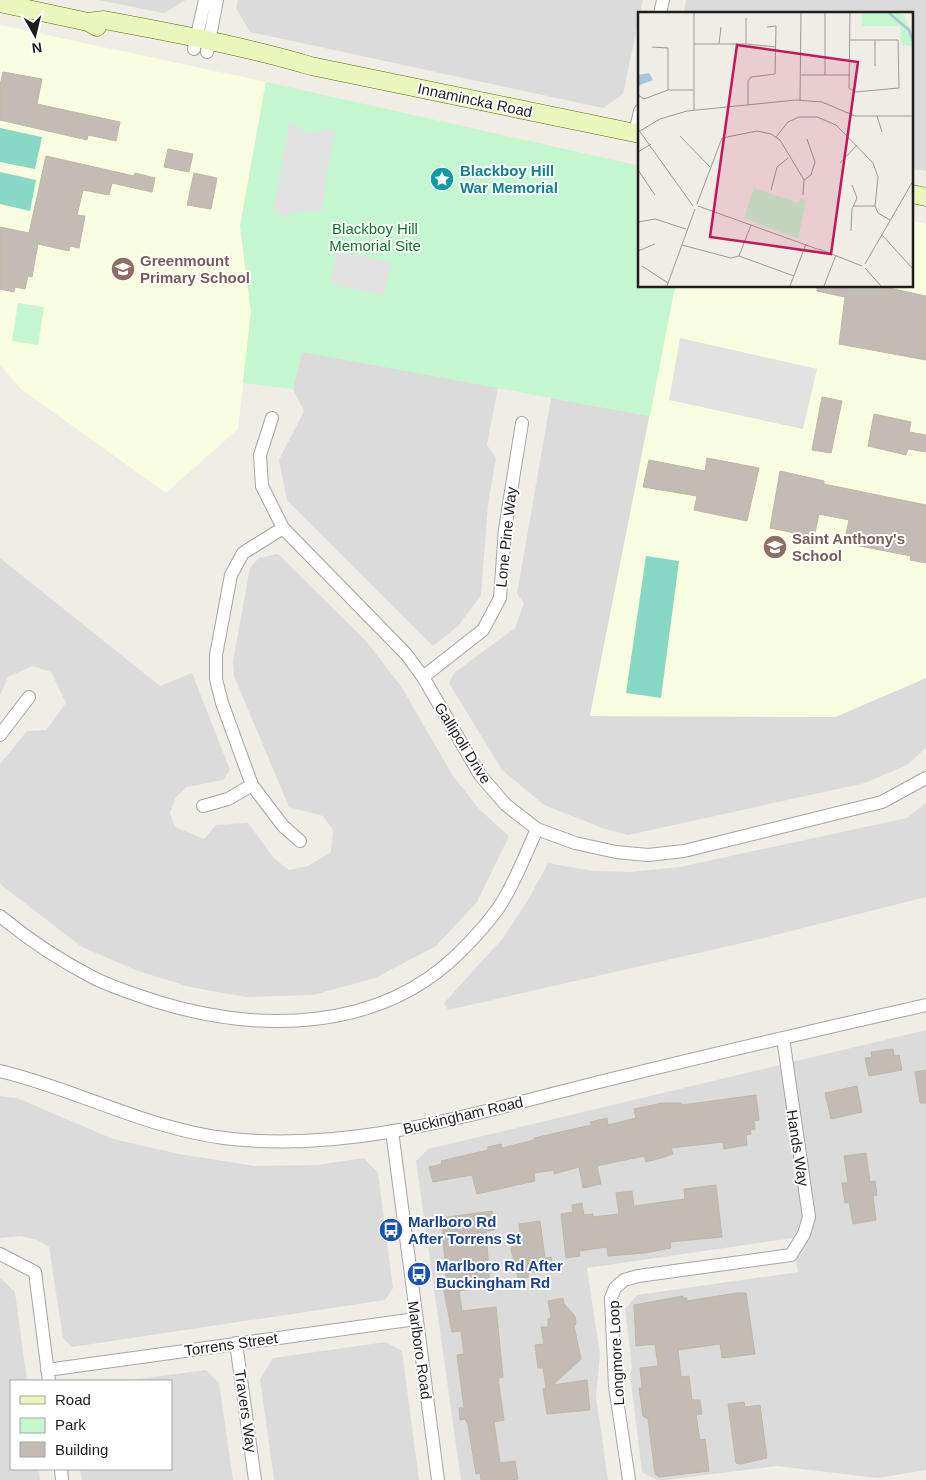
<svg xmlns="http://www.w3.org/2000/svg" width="926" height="1480" font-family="Helvetica,sans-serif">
	<rect width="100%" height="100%" fill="#efede5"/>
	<!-- residential -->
	<path fill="#dcdbdb" d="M98 0H186L164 13Z
		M238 0H643L623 94 603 108 250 32 236 8Z
		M686 0H926V171L912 169V14H684Z
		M302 351 498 387 487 445 496 458 488 505 481 595 458 626 433 646 287 500 279 460 304 411 293 389Z
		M551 398 650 416 590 716 835 717 926 678V748L907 765 865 783 628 835 605 829 544 805 502 770 449 683 454 673 515 628 524 603 517 594Z
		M278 554 366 641 401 686 453 776 480 810 509 836 477 902 436 946 375 978 313 995 246 997 190 987 138 971 82 947 0 884V764L27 731 46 730 66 703 51 672 32 666 8 677 0 695V558L160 686 192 673 230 770 223 780 187 787 176 797 170 813 175 827 204 839 216 825 248 823 274 858 289 870 308 866 331 852 333 830 323 816 289 807 234 676 233 661 250 568 259 558Z
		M926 803V897L751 941 448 1010 444 1003 503 938 528 900 548 863 593 871 631 872 680 867 907 818Z
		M926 1030V1470L878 1478 777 1466 665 1480H657L642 1472 630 1374 632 1367 625 1309 637 1295 798 1272 793 1238 587 1268 600 1355 596 1396 608 1480H461L416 1161 428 1149Z
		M0 1096 17 1098 113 1139 179 1154 255 1166 317 1165 364 1158 378 1173 393 1288 385 1300 72 1347 63 1338 49 1247 37 1240 21 1236 0 1238Z
		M0 1278 15 1292 27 1381H11V1469H39L40 1480H0Z
		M386 1342 402 1351 419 1480H274L260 1379 273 1358Z
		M206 1370 219 1383 233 1480H82L80 1469H171V1381H124Z"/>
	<!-- education -->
	<path fill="#f9fddf" d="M0 25 266 82 240 226 251 312 238 429 166 493 21 389 0 365Z
		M912 221 926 224V678L835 717 590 716 675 286H912Z"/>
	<!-- park -->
	<path fill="#c4f6cf" d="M266 82 640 166V286H675L650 416 302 352 293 389 243 383 251 312 240 226Z
		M18 303 44 307 38 345 12 341Z"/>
	<!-- pitch -->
	<path fill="#87d9c5" d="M0 128 42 137 35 169 0 162Z
		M0 172 36 180 30 211 0 204Z
		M646 556 679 561 661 698 626 693Z"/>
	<!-- parking -->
	<path fill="#e2e2e2" d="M290 121 303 131 311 133 326 129 335 131 321 212H297L284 216 273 210Z
		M336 251 391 262 384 295 331 284Z
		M680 338 817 369 803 429 669 400Z"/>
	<!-- building -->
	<path fill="#c3bcb5" stroke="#c0b6a8" d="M3 72 42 79 37 104 120 122 116 141 88 135 87 140 0 120V85Z
		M168 149 193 154 189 172 164 167Z
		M46 156 134 176 135 173 155 178 152 192 112 183 109 195 83 190 77 215 85 216 79 248 70 246 69 251 38 244 32 277 28 276 25 289 15 287 14 292 0 289V227L29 233Z
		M194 173 217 178 211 209 187 205Z
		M817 286H880L926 296V360L839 344 845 297 817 291Z
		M822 397 842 401 831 453 812 450Z
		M874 414 911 422 909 432 926 435V452L908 449 906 455 868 446Z
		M707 458 759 468 747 521 694 510 697 496 643 487 649 460 705 471Z
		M780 471 824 481V484L926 505V563L910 560 911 556 844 543 849 520 819 514 814 537 770 528Z
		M893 1049 894 1056 899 1055 902 1070 869 1076 865 1058 872 1057 871 1052Z
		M926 1070V1103H920L915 1072Z
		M857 1086 862 1112 831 1119 825 1093Z
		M756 1095 759 1120 754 1121 755 1129 750 1130 751 1134 746 1135 747 1145 724 1149 723 1142 671 1148 673 1154 661 1158 646 1162 644 1156 597 1166 601 1184 583 1188 579 1167 554 1174V1170L534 1173 535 1181 477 1194 472 1175 433 1182 429 1167 442 1164 441 1161 488 1150V1147L501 1144 502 1148 534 1140V1138L591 1125 590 1122 607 1118 608 1125 636 1118 634 1109 662 1103H681L682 1105Z
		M866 1153 870 1182 875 1181 877 1195 873 1196 876 1220 853 1224 849 1202 845 1203 842 1183H848L844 1156Z
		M716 1185 722 1237 670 1242 671 1248 645 1253 608 1256 607 1247 579 1251 580 1256 566 1258 561 1214 573 1212 572 1205 582 1203 584 1215 593 1214V1217L619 1214 616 1193 632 1191 634 1206 685 1199 684 1189Z
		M492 1211 495 1230 486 1231 490 1286 459 1291 462 1311 496 1307 503 1377 498 1378 504 1420 494 1422 500 1463 515 1461 518 1479 512 1480H481L480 1473 476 1474 468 1425 465 1419 460 1420 459 1408H464L457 1355 464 1354 461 1331 452 1332 442 1281 447 1280 442 1262 445 1261 441 1218Z
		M540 1221 545 1258 551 1257 553 1269 528 1273 529 1277 518 1278 511 1249 512 1234 520 1233 519 1224Z
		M736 1293H746L755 1354 722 1358 720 1344 678 1350 681 1377 689 1376 692 1400H700L702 1414 696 1415 700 1440 705 1439 709 1471 659 1477 655 1474 648 1419 643 1416 639 1388H642L640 1368 658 1366 655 1344 636 1346 634 1305 683 1296V1298H687V1301Z
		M563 1298 564 1304 575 1316 576 1324 574 1326 581 1359 553 1385 587 1380 590 1410 547 1414 543 1389 546 1388 543 1368H538L535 1345 544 1344 541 1327H548V1319L551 1317 548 1301Z
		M744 1402 745 1407 760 1405 767 1458 741 1464 736 1463 728 1404Z"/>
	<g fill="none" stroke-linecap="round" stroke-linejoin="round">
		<!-- minor casing -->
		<g stroke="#a5a5a5" stroke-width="14">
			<path id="minor" d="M660 14 663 0
				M194 49 205 0
				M207 52 217 0
				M635 133 640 111
				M272 418 260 455 262 486 283 528 406 654 423 677 480 775 506 805 537 829 575 843 616 852 648 855 684 851 882 802 926 778
				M283 528 243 553 231 575 216 655V679L222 703 252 785 283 826 300 841
				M423 677 483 630 500 598 505 529 522 423
				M0 735 29 697
				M203 806 228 799 252 785
				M0 916C29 940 61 961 94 978 114 988 137 995 158 1002 259 1033 379 1032 459 953 473 939 488 923 499 907 514 885 526 853 537 829
				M0 1071C76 1089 145 1128 224 1138 349 1154 475 1113 595 1083 705 1056 816 1030 926 1005
				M392 1131 438 1480
				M0 1254 35 1272 49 1381
				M236 1343 255 1480
				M47 1370 416 1319
				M61 1469 62 1480
				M629 1480 615 1386 611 1298 615 1288 624 1280 638 1276 791 1255 804 1234 809 1217 783 1038"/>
		</g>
		<!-- secondary casing -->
		<g stroke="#57700b" stroke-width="19">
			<path id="secondary" d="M0 3 88 22 97 27
				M88 22 104 20C174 33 243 46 311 66L640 134
				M912 194 926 197"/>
		</g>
		<!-- minor -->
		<use href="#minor" stroke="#fff" stroke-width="12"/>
		<!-- secondary -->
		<use href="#secondary" stroke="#ebf6bc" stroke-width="18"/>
	</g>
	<!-- icons -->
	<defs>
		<g id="sight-disc" transform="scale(1.25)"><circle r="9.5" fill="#0f9aa8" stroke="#fff"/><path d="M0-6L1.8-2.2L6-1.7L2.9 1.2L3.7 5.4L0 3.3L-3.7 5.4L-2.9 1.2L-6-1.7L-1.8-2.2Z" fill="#fff"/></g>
		<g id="school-disc" transform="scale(1.25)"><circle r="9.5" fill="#8d6e63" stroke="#fff"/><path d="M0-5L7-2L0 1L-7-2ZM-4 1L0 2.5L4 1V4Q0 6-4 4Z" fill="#fff"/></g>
		<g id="bus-disc" transform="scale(1.25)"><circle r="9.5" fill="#1a4fb4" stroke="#fff"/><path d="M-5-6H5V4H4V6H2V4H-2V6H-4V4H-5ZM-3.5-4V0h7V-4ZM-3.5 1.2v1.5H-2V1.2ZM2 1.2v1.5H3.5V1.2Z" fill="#fff"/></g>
	</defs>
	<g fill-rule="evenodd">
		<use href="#sight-disc" x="442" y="179"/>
		<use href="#school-disc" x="123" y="269"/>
		<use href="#school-disc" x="775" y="547"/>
		<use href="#bus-disc" x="391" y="1230"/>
		<use href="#bus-disc" x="419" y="1274"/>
	</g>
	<g text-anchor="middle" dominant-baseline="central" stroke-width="4" stroke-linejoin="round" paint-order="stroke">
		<!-- street labels -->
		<g font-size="15" fill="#1e1e1e" stroke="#fff">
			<text transform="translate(475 100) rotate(12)">Innamincka Road</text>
			<text transform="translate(506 537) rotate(-84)">Lone Pine Way</text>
			<text transform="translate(463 743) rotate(58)">Gallipoli Drive</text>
			<text transform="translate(463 1115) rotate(-13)">Buckingham Road</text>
			<text transform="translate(798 1148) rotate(81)">Hands Way</text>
			<text transform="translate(231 1344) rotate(-8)">Torrens Street</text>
			<text transform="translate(420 1350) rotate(82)">Marlboro Road</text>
			<text transform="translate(616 1353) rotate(-93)">Longmore Loop</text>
			<text transform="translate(246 1411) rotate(82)">Travers Way</text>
		</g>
		<!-- culture labels -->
		<g font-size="15" font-weight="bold" fill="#0d838f" stroke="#fff" text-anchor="start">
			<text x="460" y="170">Blackboy Hill<tspan x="460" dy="17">War Memorial</tspan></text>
		</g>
		<!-- park labels -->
		<g font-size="15" fill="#117728" stroke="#fff">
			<text x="375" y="228">Blackboy Hill<tspan x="375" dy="17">Memorial Site</tspan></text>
		</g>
		<!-- education labels -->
		<g font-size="15" font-weight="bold" fill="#785e54" stroke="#fff" text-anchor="start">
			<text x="140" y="260">Greenmount<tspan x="140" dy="17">Primary School</tspan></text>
			<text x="792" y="538">Saint Anthony's<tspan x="792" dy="17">School</tspan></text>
		</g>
		<!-- transit labels -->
		<g font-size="15" font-weight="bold" fill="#164399" stroke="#fff" text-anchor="start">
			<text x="408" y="1221">Marlboro Rd<tspan x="408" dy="17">After Torrens St</tspan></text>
			<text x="436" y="1265">Marlboro Rd After<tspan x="436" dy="17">Buckingham Rd</tspan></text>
		</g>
	</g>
	<!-- overview -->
	<g transform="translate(638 12)">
		<rect width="275" height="275" fill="#efede5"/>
		<path d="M224 1H261L266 3 275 24V34L263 33 262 14H224ZM116 176 160 191 162 186 168 188 160 227 106 206Z" fill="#c4f6cf"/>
		<path d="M11 61 15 68 0 74V63Z" fill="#a8c7da"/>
		<path fill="none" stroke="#a8c7da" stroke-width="2.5" d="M251 1 271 18 275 29"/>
		<path fill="none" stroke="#9b9a95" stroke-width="1" d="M56 1V98M212 1 211 76 217 80 261 76 260 28H212M237 28V54M56 32H108V6M81 32 83 15M108 32 138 35M14 35 30 36V78M163 63H212M187 63V1M0 83 6 87 30 78H55M162 88 163 1M110 93V69L113 65 137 62 138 14 129 15M239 104 244 120M0 117 55 194M2 119 22 107 49 99 158 88 184 90 217 104H275M42 124 72 155M138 125 150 110 161 105H179L198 113 235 151 240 165 237 194 240 201 252 208M0 140 13 132M202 151 219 133M0 158 17 183M166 168 173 163 177 150 169 127M133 178 139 155 150 146M59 192 84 126 119 119 133 122 142 128 166 168 165 183M60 194 182 238M216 194H237M0 210 17 207 48 217M213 219 214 197 219 186 214 173M244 223 275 257M44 233 93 246 101 244M181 237 224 254M0 239 17 232M101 244 156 264M101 244 113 213M227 252 275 169M4 254 30 271M227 256 243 274M29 274 57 197M152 274 168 232M186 274 198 243"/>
		<path fill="#c2185b" fill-opacity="0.15" stroke="#c2185b" stroke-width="2.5" d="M99 33 220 50 193 242 72 225Z"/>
		<rect width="275" height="275" fill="none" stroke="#1e1e1e" stroke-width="2.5"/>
	</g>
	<!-- legend -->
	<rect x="10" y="1380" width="162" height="90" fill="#ffffff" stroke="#a5a5a5"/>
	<rect x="20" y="1396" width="25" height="8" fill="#ebf6bc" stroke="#a5a5a5"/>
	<text x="55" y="1405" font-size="15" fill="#1e1e1e">Road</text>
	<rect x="20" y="1418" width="25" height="15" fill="#c4f6cf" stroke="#a5a5a5"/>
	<text x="55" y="1430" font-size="15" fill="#1e1e1e">Park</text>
	<rect x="20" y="1442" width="25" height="15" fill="#c3bcb5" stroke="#a5a5a5"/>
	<text x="55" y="1455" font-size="15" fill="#1e1e1e">Building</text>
	<!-- north arrow -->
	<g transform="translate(35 35) rotate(172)" stroke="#ffffff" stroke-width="4" paint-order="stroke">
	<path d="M0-4L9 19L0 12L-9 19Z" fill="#1e1e1e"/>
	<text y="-8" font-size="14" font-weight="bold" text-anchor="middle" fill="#1e1e1e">N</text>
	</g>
</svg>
